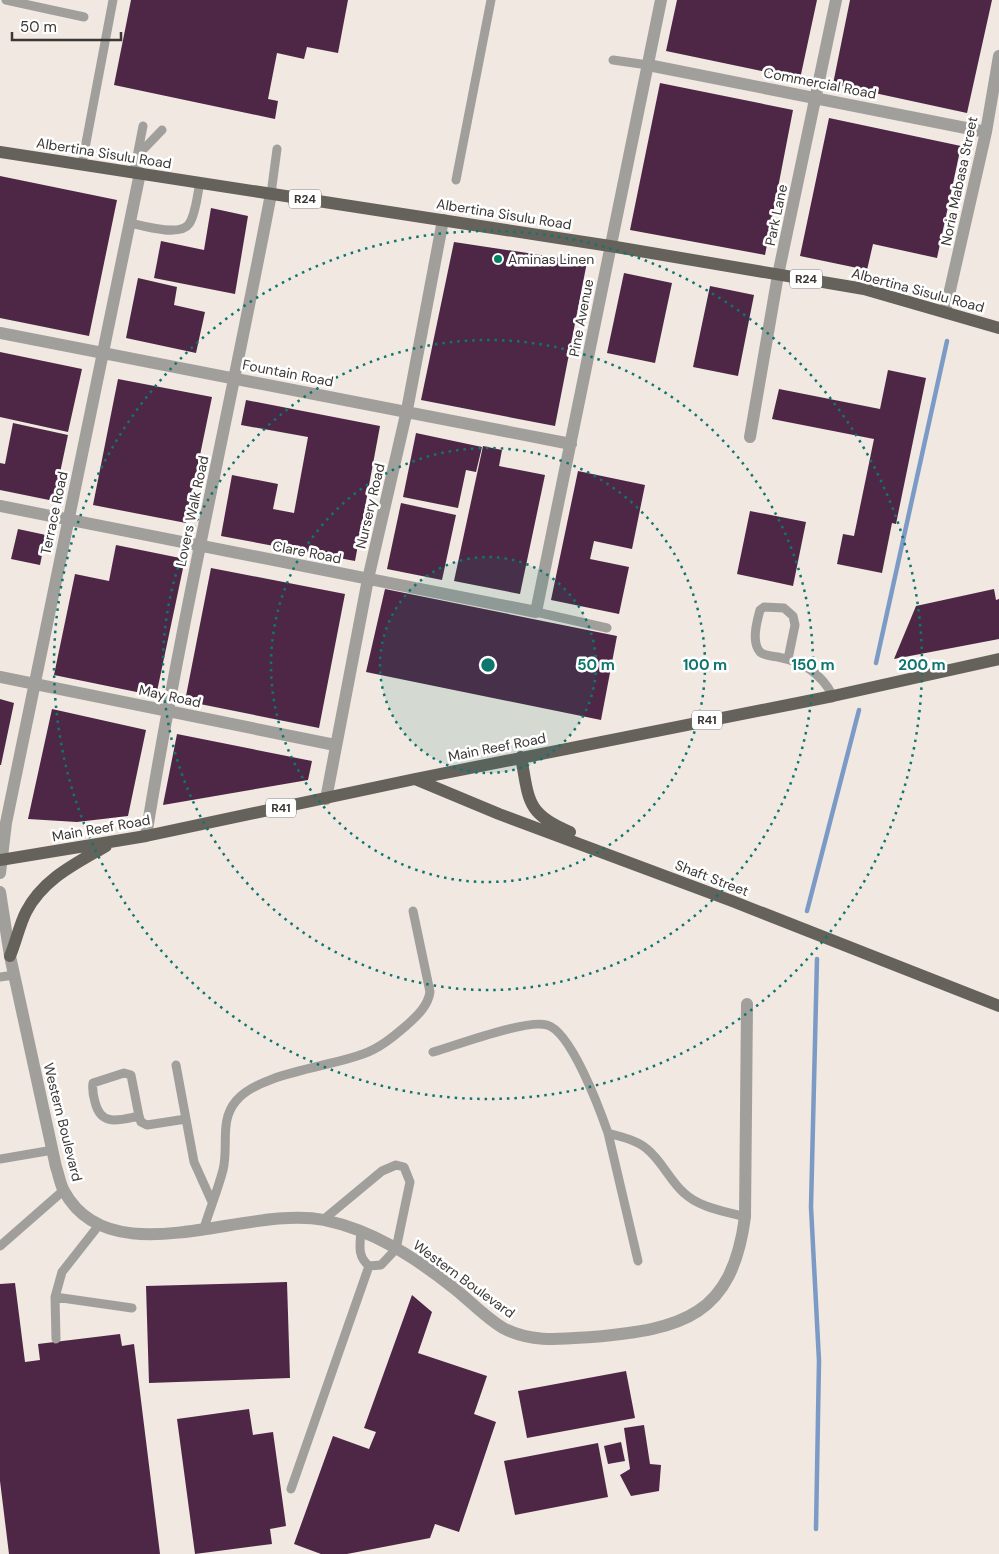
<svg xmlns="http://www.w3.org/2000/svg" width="999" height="1554" font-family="'DM Sans',sans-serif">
	<rect width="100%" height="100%" fill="#f0e8e1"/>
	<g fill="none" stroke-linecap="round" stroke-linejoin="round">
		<!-- stream -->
		<path stroke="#7b9bc6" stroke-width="4.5" d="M876 663 947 341
			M807 911 859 710
			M816 1529 819 1361 811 1207 817 959"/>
	</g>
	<!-- building -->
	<path fill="#4e2746" d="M131 0H348L338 53 307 47 304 59 277 53 268 99 278 101 275 119 114 85Z
		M677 0H817L800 79 666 51Z
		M850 0H992L967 113 833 84Z
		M660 83 793 110 765 255 630 230Z
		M829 118 961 146 937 258 873 244 867 270 800 256Z
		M0 176 117 200 89 336 0 318Z
		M211 208 248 216 235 294 154 278 161 241 204 250Z
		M454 242 587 262 555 426 421 400Z
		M624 273 672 283 655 363 607 353Z
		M138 278 177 287 174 305 205 312 196 353 126 338Z
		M710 286 754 295 738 376 693 367Z
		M0 352 82 369 68 432 0 417Z
		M888 370 926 378 896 524 892 523 882 573 837 564 843 534 854 536 874 439 772 419 779 389 880 409Z
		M118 379 212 397 186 523 93 505Z
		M246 400 380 426 355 561 221 536 232 475 278 484 273 509 294 513 308 437 241 425Z
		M13 423 68 435 54 501 0 490V463L5 464Z
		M416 433 482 447 476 472 466 470 458 508 403 497Z
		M483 446 502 450 499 466 545 475 520 594 454 581Z
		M578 471 645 485 632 549 594 541 590 559 629 567 619 614 551 600Z
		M401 503 456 515 442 580 387 569Z
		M750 511 806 522 793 586 737 574Z
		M18 529 46 535 40 565 11 559Z
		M116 545 185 559 156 696 54 675 75 574 109 581Z
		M211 568 345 594 319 728 185 701Z
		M385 589 617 636 601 720 366 672Z
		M994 589 996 600 999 599V639L894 659 916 606Z
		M0 699 14 703 1 765H0Z
		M52 709 146 730 128 816 77 822 28 819Z
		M177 734 312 761 308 780 163 805Z
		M287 1282 290 1378 149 1383 146 1286Z
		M15 1283 25 1362 40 1360 38 1344 120 1334 122 1346 134 1344 160 1554H9L0 1481V1284Z
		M412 1295 432 1312 418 1353 487 1376 474 1414 496 1422 459 1532 435 1524 430 1538 347 1554H321L294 1544 333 1436 369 1449 376 1432 364 1428Z
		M626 1371 635 1418 527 1438 518 1391Z
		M249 1409 253 1435 273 1432 286 1526 270 1529 272 1544 195 1554 177 1419Z
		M644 1425 650 1464 661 1465 659 1491 631 1496 620 1475 630 1469 624 1428Z
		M621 1442 625 1461 608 1464 604 1446Z
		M598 1443 608 1497 515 1515 504 1461Z"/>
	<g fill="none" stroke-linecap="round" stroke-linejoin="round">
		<!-- lane -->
		<path stroke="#a19f9b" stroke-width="9" d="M6 0 84 17
			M613 60 648 65
			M137 156 162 130
			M82 164 113 0
			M134 172 143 126
			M456 180 491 0
			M271 194 277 149
			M130 223C143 226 180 237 189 224 196 214 197 195 200 183
			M536 612 607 628
			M788 659 795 625 793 616 784 608 764 607 760 610C757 621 751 642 760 652 764 656 772 656 778 657 803 662 821 673 833 696
			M0 977 14 975
			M433 1052C457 1045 526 1019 547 1025 571 1031 600 1110 608 1133 621 1137 637 1140 647 1149 662 1161 670 1181 684 1193 700 1208 724 1211 745 1217
			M176 1065 194 1162 212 1202
			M139 1116 131 1075 124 1073 93 1083C92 1090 93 1095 95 1102 101 1127 119 1120 139 1116L141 1122 147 1125 186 1119
			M608 1133 638 1261
			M0 1159 53 1150
			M323 1220 382 1171 396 1165 404 1167 410 1182 396 1249 381 1265 369 1266C357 1256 360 1245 361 1231
			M99 1225 62 1272 55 1297 132 1308
			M204 1228C210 1209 218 1189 223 1170 229 1146 219 1121 236 1101 259 1073 329 1067 363 1054 380 1048 393 1037 407 1025 417 1016 428 1006 430 992L413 911
			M0 1246 64 1190
			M55 1297 56 1339
			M291 1489 369 1266"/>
		<!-- street -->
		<path stroke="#a19f9b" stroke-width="12" d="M648 65 986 132
			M945 312 986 132 999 56
			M0 333 571 444
			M750 437 778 275 836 0
			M0 506 536 612 661 0
			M0 677 335 745
			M326 799 368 579 407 410 443 220
			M146 836C181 621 230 408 271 194
			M0 873 6 823 140 173
			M0 892 10 956 56 1167C59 1175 60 1184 64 1191 111 1278 247 1204 324 1220 373 1230 416 1258 455 1289 470 1301 486 1318 503 1328 531 1343 562 1339 592 1337 683 1329 732 1316 745 1217L747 1004"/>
		<!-- primary -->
		<path stroke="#65625b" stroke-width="12" d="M0 152 610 246 864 289 999 328
			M521 757C529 800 526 814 570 832
			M415 779 499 814 732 901 999 1006
			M0 860 146 836 415 779 833 696 999 659
			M10 956C16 942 19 926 26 912 43 879 75 864 106 846"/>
	</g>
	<!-- distance rings -->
	<circle cx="488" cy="665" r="108" fill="#0f766e" fill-opacity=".12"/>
	<g fill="none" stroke="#0f766e" stroke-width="2.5" stroke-dasharray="2.5 5">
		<circle cx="488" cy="665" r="108"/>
		<circle cx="488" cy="665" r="217"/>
		<circle cx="488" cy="665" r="325"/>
		<circle cx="488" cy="665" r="434"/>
	</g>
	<!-- markers -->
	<circle fill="#038161" stroke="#fff" stroke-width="2" cx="498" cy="259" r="5"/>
	<g text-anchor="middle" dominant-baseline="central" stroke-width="5" stroke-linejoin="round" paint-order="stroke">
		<!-- shield labels -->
		<g fill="#fff" stroke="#767372" stroke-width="1">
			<rect x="289" y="189.5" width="32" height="19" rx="4"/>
			<rect x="790" y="269.5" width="32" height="19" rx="4"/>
			<rect x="692" y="710.5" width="30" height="19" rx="4"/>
			<rect x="266" y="798.5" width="30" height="19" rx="4"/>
		</g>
		<g font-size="12" font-weight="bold" fill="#3b3735">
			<text x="305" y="199">R24</text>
			<text x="806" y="279">R24</text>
			<text x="707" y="720">R41</text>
			<text x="281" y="808">R41</text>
		</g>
		<!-- street labels -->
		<g font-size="14" fill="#3b3735" stroke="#fff">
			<text transform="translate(820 83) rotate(11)">Commercial Road</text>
			<text transform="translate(104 153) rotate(9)">Albertina Sisulu Road</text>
			<text transform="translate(959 181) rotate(-78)">Noria Mabasa Street</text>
			<text transform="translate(504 214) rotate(9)">Albertina Sisulu Road</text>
			<text transform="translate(776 215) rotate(-78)">Park Lane</text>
			<text transform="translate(918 290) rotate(15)">Albertina Sisulu Road</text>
			<text transform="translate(581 318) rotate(-79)">Pine Avenue</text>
			<text transform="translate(288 373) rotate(11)">Fountain Road</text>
			<text transform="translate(370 506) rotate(-77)">Nursery Road</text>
			<text transform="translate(192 511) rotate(-78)">Lovers Walk Road</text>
			<text transform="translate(54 513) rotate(-78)">Terrace Road</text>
			<text transform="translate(307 552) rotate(11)">Clare Road</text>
			<text transform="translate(170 696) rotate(12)">May Road</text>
			<text transform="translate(497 747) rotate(-11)">Main Reef Road</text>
			<text transform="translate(101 828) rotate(-10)">Main Reef Road</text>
			<text transform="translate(712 878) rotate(21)">Shaft Street</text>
			<text transform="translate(63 1122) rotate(76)">Western Boulevard</text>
			<text transform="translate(464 1279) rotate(36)">Western Boulevard</text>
		</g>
		<!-- poi labels -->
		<g font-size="14" fill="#3b3735" stroke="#fff" text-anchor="start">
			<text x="508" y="259">Aminas Linen</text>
		</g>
	</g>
	<circle cx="488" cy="665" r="8" fill="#0f766e" stroke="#fff" stroke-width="2.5"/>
	<g font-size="15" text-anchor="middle" font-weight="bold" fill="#0f766e" stroke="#fff" stroke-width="5" stroke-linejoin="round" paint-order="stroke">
		<text x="596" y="670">50 m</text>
		<text x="705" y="670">100 m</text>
		<text x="813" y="670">150 m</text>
		<text x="922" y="670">200 m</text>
	</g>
	<!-- scale -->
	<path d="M12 32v8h109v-8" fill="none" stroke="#3b3735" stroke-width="2.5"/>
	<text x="20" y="32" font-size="15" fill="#3b3735" stroke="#ffffff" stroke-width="4" paint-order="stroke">50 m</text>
</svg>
